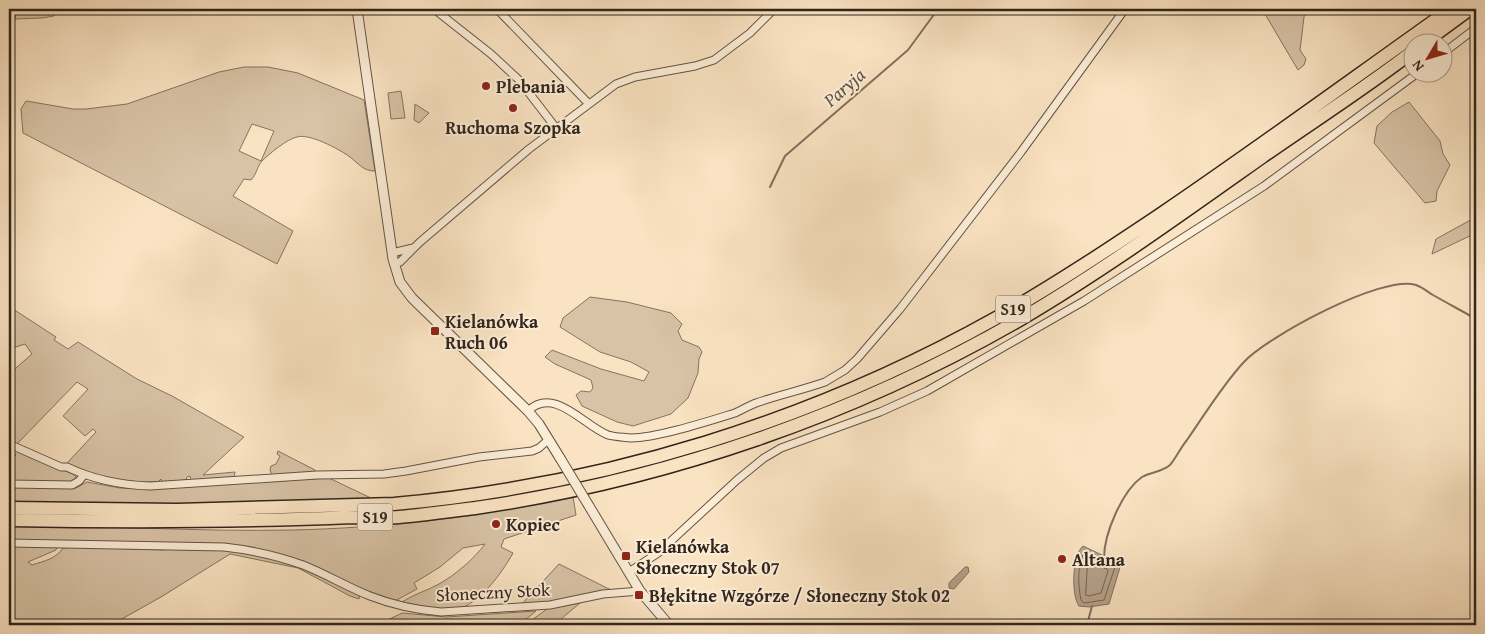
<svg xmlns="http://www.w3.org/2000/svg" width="1485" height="634" font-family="'Gentium Book Plus',serif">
	<rect width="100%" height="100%" fill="#fae3c2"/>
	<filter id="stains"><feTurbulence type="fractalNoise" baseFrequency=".004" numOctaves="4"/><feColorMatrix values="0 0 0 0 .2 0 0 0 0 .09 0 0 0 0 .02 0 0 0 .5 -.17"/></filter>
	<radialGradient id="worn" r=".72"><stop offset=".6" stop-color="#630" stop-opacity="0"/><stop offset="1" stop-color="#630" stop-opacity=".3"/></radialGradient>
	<!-- green -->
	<path fill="#d8c3a6" stroke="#847461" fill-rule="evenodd" d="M16 9H56L54 16 42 18 15 19Z
		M1267 9H1305L1300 50 1306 59 1304 65 1298 70 1265 14Z
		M244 67H268L298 73 364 100 375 171C363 171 359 164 350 157 339 149 309 133 297 137 287 139 269 154 262 161 257 166 257 174 251 180L244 179 233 196 293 231 277 264 23 133 21 109 26 101 73 109H86L127 104 219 72ZM252 124 274 131 261 161 239 151Z
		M401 91 405 118 391 119 388 93Z
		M1409 102 1440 141 1443 154 1450 165 1437 191 1436 201 1425 203 1374 143 1377 126 1392 112Z
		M415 104 429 113 419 123 414 120Z
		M1476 217V233L1432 254 1436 239Z
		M590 297 627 302 671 313 682 324 678 331 682 340 699 347 702 352 699 359 698 373 688 398 671 414 633 426 617 422 582 406 576 395 581 391 590 392 593 388 591 380 555 364 545 357 552 350 601 369 644 381 649 372 631 362 600 352 560 327 563 318Z
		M13 309 56 337 54 340 68 349 78 342 137 379 172 396 244 437 203 475 235 472 234 478 191 480 190 476 187 477 186 480 162 482 161 479 158 482H129L108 479 69 466 68 462 96 432 93 429 85 436 63 416 88 389 77 382 17 444 9 440V374L32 354 25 344 16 347 9 351V312Z
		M9 448 75 475 76 478 75 481 70 483 9 482V458L16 455 9 452Z
		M278 451 315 470V472L272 475 270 470 271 466 276 464 280 456 277 454Z
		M329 478 373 499 214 504 9 502V486L76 488 87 482 120 488 146 489Z
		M573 497 576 515 504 539 501 547 513 553C502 573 479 605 455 610 443 613 413 605 400 603 412 595 426 591 439 584 455 575 474 559 485 544L463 548 440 567 414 583 417 589 395 601 252 548 9 541V526C103 525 198 532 292 530 387 528 480 516 573 497Z
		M9 545H49L57 547 56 550 28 562 32 565C44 561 56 559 63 548L72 547 164 550 167 548C212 548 254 551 297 565 318 573 339 585 360 594L359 599 350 596 298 568 230 554 161 597 111 625H9Z
		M559 564 609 589 613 590 552 602 520 606Z
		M580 603 554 625H525L547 609Z
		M536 611 519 625H377L402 613 446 617Z"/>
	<!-- water -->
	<path fill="#b6a28a" stroke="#81705e" d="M1083 546 1121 564 1109 604 1089 607 1079 606C1071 595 1072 555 1083 546Z
		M965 567H968L969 572 954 589 949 588V583Z"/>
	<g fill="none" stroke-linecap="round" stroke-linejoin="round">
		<!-- shore -->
		<path stroke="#746453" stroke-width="1" d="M1084 553 1115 567 1104 600 1084 603 1081 600C1078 585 1077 566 1084 553Z
			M1088 562 1107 569 1108 571 1101 593 1089 596 1086 595Z"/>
		<!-- stream -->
		<path stroke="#81705e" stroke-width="2" d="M770 187 785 156 908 50 938 9
			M1104 558C1104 534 1122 491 1142 477 1151 472 1162 472 1170 465 1176 458 1181 447 1187 440 1205 414 1222 386 1243 363 1266 337 1383 274 1416 285 1422 287 1428 292 1433 295 1447 303 1462 311 1476 319
			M1087 625 1092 606"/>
		<!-- minor casing -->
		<g stroke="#635446" stroke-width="9">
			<path id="minor" d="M434 9 491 54 519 80 556 128
				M497 9 589 104
				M1442 54 1476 28
				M392 253 413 248
				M394 264 400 262 420 242 529 149 616 84 635 77 695 66 714 60 750 33 774 9
				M528 411C554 386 583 425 608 435 615 437 623 437 631 438 657 438 709 421 735 413 742 410 748 406 756 403 779 395 802 390 825 382L845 370 857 359 900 309 1021 152 1125 9
				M9 444 61 467H67C94 480 120 485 150 486L317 475 384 474 406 471 479 457 532 451 539 448 549 439
				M9 484 72 485 79 481 84 475
				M9 543 224 547C251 550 278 556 303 565 326 574 347 587 370 596 393 605 417 610 441 612L550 605 603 594 640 591
				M629 572 658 553 737 480 764 458 781 448 880 412 927 391 1084 301 1264 186 1419 72"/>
		</g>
		<!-- tertiary casing -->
		<g stroke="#635446" stroke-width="11">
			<path id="tertiary" d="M357 9 393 259 400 282 412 298 528 411 539 424 560 458
				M589 506 640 591 669 625"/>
		</g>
		<!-- motorway casing -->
		<g stroke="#31251c" stroke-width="15">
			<path id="motorway" d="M1425 42 1470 9
				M9 508 177 510 394 504C606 485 813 421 998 317 1055 285 1110 248 1164 212 1261 146 1355 77 1451 9
				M9 520C124 522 238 522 353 517 368 517 384 518 399 517 424 515 450 511 475 508 666 480 853 416 1021 319 1104 270 1183 213 1262 157 1312 122 1364 89 1412 52"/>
		</g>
		<!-- minor -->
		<use href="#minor" stroke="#fcedd7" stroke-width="7"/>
		<!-- tertiary -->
		<use href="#tertiary" stroke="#fcedd7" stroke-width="9"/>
		<!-- motorway -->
		<use href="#motorway" stroke="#fae3c2" stroke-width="12"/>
		<!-- tertiary-bridge casing -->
		<g stroke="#635446" stroke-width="11" stroke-linecap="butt">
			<path id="tertiary-bridge" d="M560 458 589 506"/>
		</g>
		<!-- tertiary-bridge -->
		<use href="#tertiary-bridge" stroke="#fcedd7" stroke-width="9"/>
	</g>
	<!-- markers -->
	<g fill="#8f2418" stroke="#fcedd7" stroke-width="2">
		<circle cx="486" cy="86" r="5"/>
		<circle cx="513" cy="108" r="5"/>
		<rect x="430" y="326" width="10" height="10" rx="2.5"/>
		<circle cx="496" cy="524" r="5"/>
		<rect x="621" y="551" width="10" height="10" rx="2.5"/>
		<circle cx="1062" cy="559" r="5"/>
		<rect x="634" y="590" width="10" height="10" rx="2.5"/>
	</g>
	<g text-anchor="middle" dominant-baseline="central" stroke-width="4" stroke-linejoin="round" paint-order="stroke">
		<!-- shield labels -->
		<g fill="#fcedd7" stroke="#6e6154" stroke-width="1">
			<rect x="995.5" y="295.5" width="35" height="27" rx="4"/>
			<rect x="357.5" y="503.5" width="35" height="27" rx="4"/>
		</g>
		<g font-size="16" font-weight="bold" fill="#31251c">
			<text x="1013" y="309">S19</text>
			<text x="375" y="517">S19</text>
		</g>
		<!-- poi labels -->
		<g font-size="18" font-weight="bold" fill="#31251c" stroke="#fcedd7" text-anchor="start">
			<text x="496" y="86">Plebania</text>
			<text x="513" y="127" text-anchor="middle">Ruchoma Szopka</text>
			<text x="445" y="321">Kielanówka<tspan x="445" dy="21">Ruch 06</tspan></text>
			<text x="506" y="524">Kopiec</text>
			<text x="636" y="546">Kielanówka<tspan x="636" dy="21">Słoneczny Stok 07</tspan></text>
			<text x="1072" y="559">Altana</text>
			<text x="649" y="595">Błękitne Wzgórze / Słoneczny Stok 02</text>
		</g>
		<!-- street labels -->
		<g font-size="18" fill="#31251c" stroke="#fcedd7">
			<text transform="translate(493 592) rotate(-3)">Słoneczny Stok</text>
		</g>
		<!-- water labels -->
		<g font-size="19" font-style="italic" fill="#605142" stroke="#fcedd7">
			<text transform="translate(844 87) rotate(-41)">Paryja</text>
		</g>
	</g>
	<!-- margin -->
	<rect width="1485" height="634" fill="none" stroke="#fae3c2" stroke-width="30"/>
	<rect x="10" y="10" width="1465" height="614" fill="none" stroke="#31251c" stroke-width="2.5"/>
	<rect x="15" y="15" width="1455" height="604" fill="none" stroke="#31251c"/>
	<!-- north arrow -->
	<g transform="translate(1428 58) rotate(232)"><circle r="24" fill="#fcedd7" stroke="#ab9d8c"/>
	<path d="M0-4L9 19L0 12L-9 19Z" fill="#8f2418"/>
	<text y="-8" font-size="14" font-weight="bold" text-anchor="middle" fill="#31251c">N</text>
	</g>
	<rect width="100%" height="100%" filter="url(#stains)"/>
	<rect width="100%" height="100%" fill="url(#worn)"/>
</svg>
